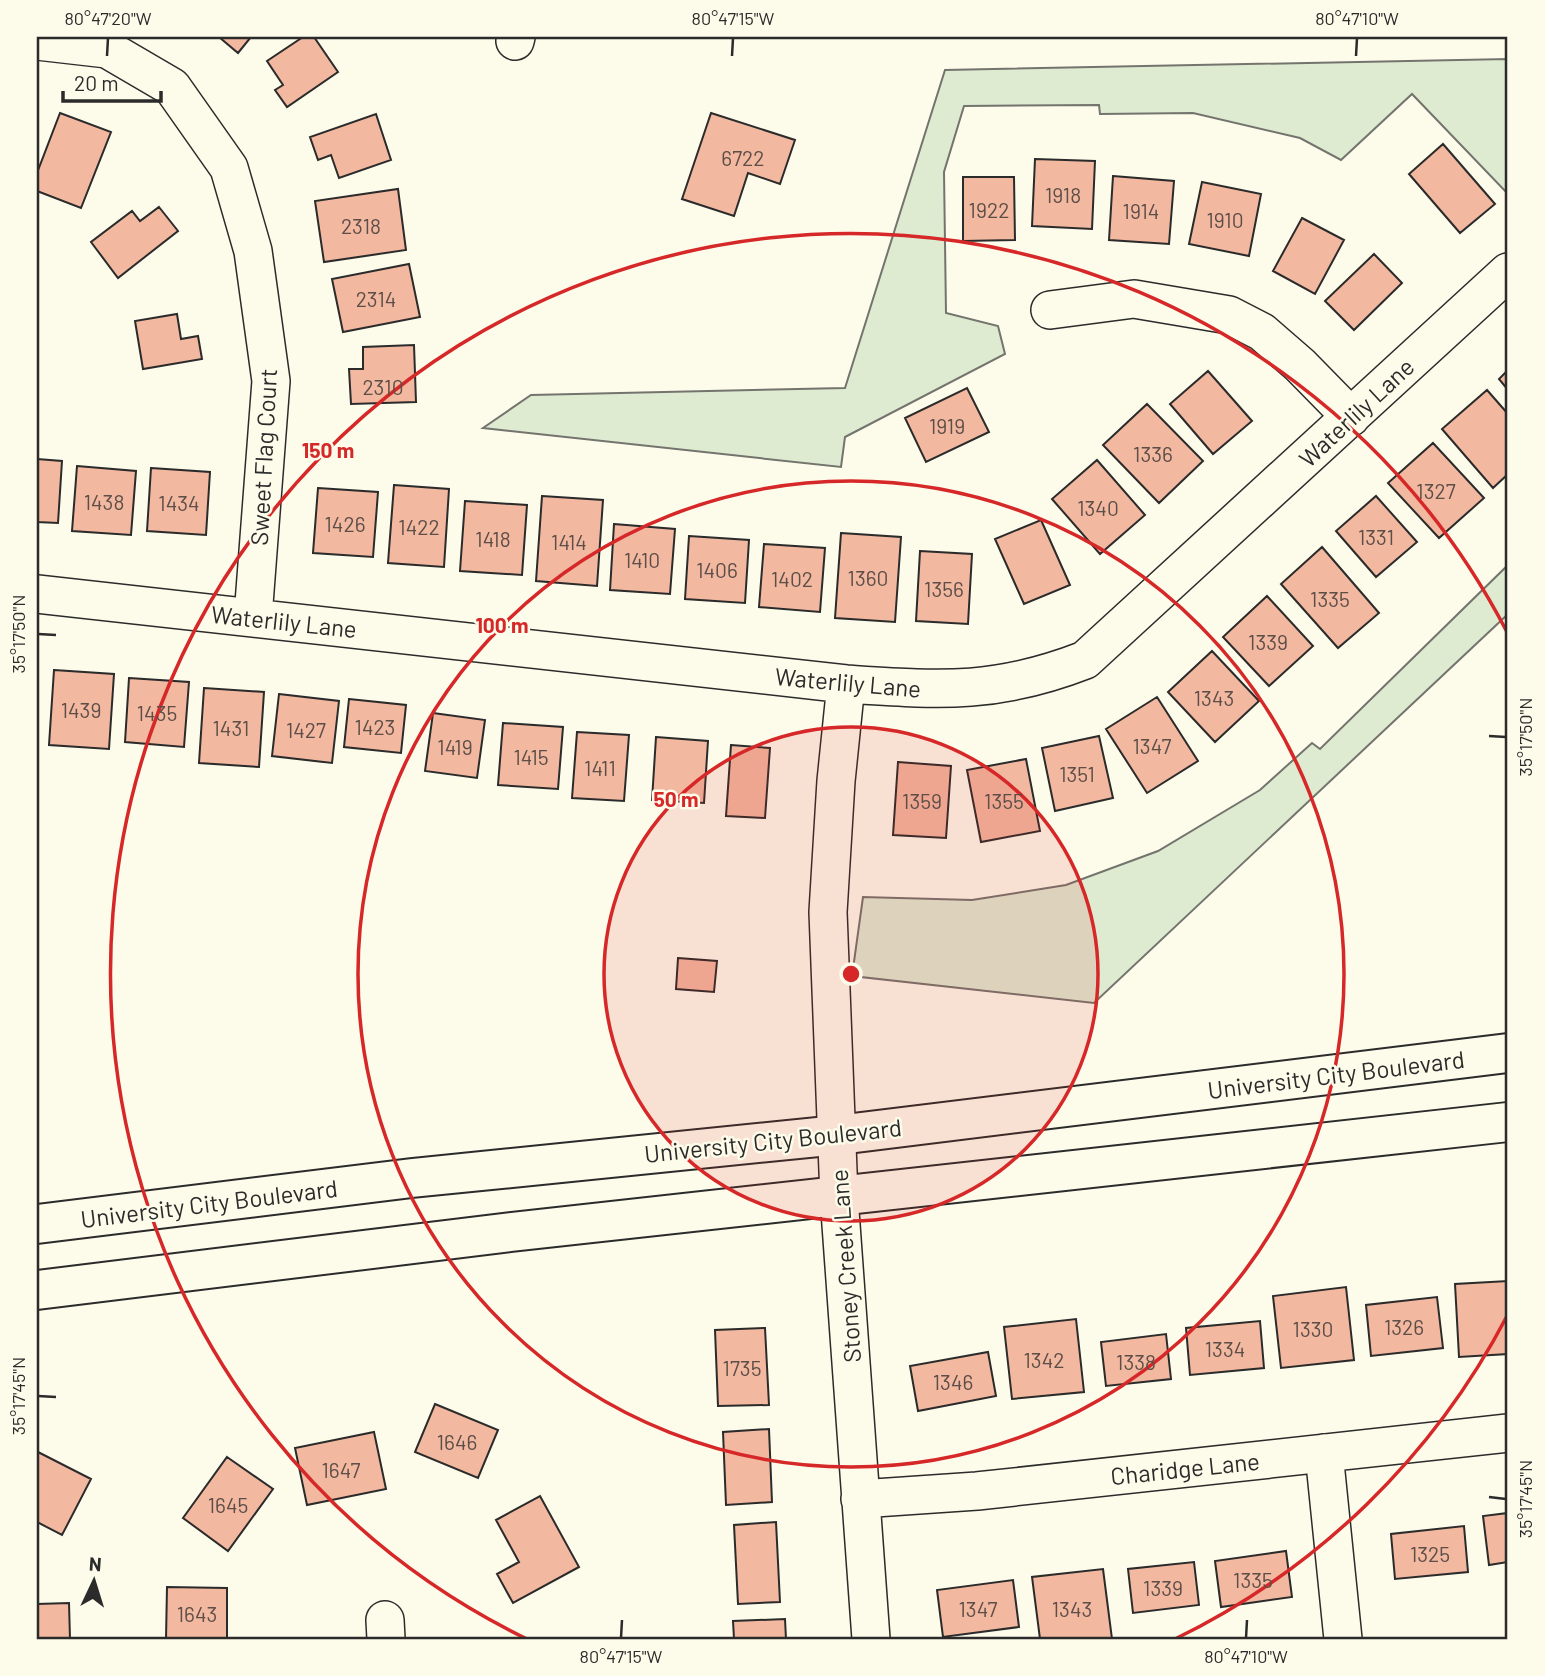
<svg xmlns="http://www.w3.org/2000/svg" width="1545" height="1676" font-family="Barlow,sans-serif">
	<rect width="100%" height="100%" fill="#fdfbea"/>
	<!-- green -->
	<path fill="#deebd1" stroke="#74746e" stroke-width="2" d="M1508 59V194L1412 94 1341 160 1300 138 1193 113 1100 114 1099 105 964 106 944 172 946 313 998 326 1005 354 845 437 841 467 483 428 531 395 845 388 945 70Z
		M1508 565V614L1094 1003 852 976 863 897 972 900 1066 885 1158 851 1260 790 1312 743 1320 749Z"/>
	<!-- building -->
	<path fill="#f2b8a0" stroke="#2b2b2b" stroke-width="2" d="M219 37H251L238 53Z
		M303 37H314L338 72 287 107 275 90 283 85 267 61Z
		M60 113 111 132 81 208 37 191V173Z
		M711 113 795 140 780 184 748 173 734 216 682 199Z
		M376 114 391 160 339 178 331 155 318 160 310 137Z
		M1443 144 1495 204 1460 233 1409 174Z
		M1035 159 1095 161 1092 229 1032 226Z
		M1113 176 1174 181 1169 244 1109 240Z
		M963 177H1014L1015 240 963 241Z
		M1202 182 1261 194 1249 256 1189 244Z
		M398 189 406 250 324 262 315 201Z
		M159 207 178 231 118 278 91 242 132 211 140 221Z
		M1302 218 1344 240 1315 294 1273 271Z
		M1374 254 1402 283 1354 330 1325 301Z
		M409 264 420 317 343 332 332 279Z
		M177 314 181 339 198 336 202 359 143 369 135 321Z
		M414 345 416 402 351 404 349 369H363V347Z
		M1508 370V390L1499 379Z
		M1208 371 1252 421 1213 454 1170 404Z
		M967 388 989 432 926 462 905 418Z
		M1487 390 1508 414V474L1493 488 1442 429Z
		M1147 404 1203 461 1159 503 1103 445Z
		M1433 443 1484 498 1439 538 1388 483Z
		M37 459 62 461 58 523 37 522Z
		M1097 460 1145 515 1100 554 1052 499Z
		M77 466 136 471 131 535 72 531Z
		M151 468 210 472 206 535 147 531Z
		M394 485 449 489 444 567 388 563Z
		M318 488 378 492 373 557 313 553Z
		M542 496 603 500 597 586 536 581Z
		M1376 496 1417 542 1376 577 1336 531Z
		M465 501 527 505 522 575 460 571Z
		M1041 520 1070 585 1024 604 995 539Z
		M614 524 675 529 670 594 610 590Z
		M841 533 901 537 895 622 835 618Z
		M689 536 749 540 745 603 685 599Z
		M764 544 825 548 820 612 759 607Z
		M1322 547 1379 613 1338 648 1281 584Z
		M920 551 972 554 968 624 916 621Z
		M1267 596 1313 646 1269 686 1223 637Z
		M1212 651 1259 701 1215 742 1168 692Z
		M54 670 114 674 109 749 49 745Z
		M129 678 189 682 184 747 125 742Z
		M204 688 264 692 259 767 199 763Z
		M279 694 339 701 332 763 272 756Z
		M1157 697 1198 761 1147 793 1106 729Z
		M349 699 406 705 401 753 344 747Z
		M433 713 485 720 477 778 425 771Z
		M503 723 563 727 558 789 498 785Z
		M577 732 629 735 624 801 572 798Z
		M1099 736 1113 798 1055 811 1042 748Z
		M656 737 708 741 704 803 652 800Z
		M731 745 770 748 765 818 726 816Z
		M1026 759 1040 831 981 842 967 770Z
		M898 762 951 766 946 838 893 835Z
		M678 958 717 961 714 992 676 989Z
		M1508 1281V1354L1459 1357 1455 1284Z
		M1346 1287 1354 1360 1281 1368 1273 1296Z
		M1437 1297 1443 1348 1371 1356 1366 1305Z
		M1076 1319 1084 1392 1012 1399 1004 1327Z
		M1260 1321 1264 1368 1190 1375 1186 1328Z
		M765 1328 769 1405 718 1406 715 1330Z
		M1166 1334 1171 1379 1106 1386 1101 1342Z
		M988 1352 996 1396 918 1411 910 1366Z
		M435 1404 498 1430 478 1478 415 1452Z
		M769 1429 772 1502 726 1505 723 1432Z
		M374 1432 386 1489 307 1505 295 1448Z
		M38 1452 91 1479 62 1535 37 1522Z
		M227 1457 273 1489 228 1551 183 1518Z
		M540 1496 579 1567 513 1603 497 1574 519 1562 496 1520Z
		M1508 1513V1562L1489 1565 1483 1516Z
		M776 1522 780 1602 738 1604 734 1525Z
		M1464 1526 1468 1572 1395 1579 1391 1534Z
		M1286 1551 1292 1597 1221 1607 1215 1561Z
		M1194 1562 1199 1605 1133 1613 1128 1569Z
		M1103 1569 1112 1639H1040L1032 1577Z
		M1013 1580 1019 1627 943 1637 937 1590Z
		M167 1587 227 1588V1639H166Z
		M69 1603 70 1639H37V1604Z
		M785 1619 786 1639H734L733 1621Z"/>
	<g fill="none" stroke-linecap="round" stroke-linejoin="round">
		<!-- minor casing -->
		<g stroke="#2b2b2b" stroke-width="40">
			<path id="minor" d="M37 41 107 49 172 87 229 168 253 251 271 381 253 617
				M515 41 516 37
				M1050 310 1134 299 1229 315 1262 332 1300 365 1351 417
				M37 594 846 684C940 690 995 695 1085 660L1508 272
				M846 684 836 781 828 912 839 1197 871 1639
				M1324 1453 1343 1639
				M860 1499 977 1491 1508 1433
				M385 1620 386 1639"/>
		</g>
		<!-- major casing -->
		<g stroke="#2b2b2b" stroke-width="42">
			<path id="major" d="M37 1224 412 1178 838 1135 1508 1053
				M37 1290 511 1232 1508 1122"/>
		</g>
		<!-- minor -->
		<use href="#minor" stroke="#fdfbea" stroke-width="37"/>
		<!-- major -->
		<use href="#major" stroke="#fdfbea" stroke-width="38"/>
	</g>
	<!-- ticks -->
	<path fill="none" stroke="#2b2b2b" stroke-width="2.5" d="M107 56 108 38M732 56 733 38M1356 56 1357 38M38 634 56 635M1489 736 1506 737M38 1396 56 1397M1489 1497 1506 1499M621 1638 622 1620M1246 1638 1247 1620"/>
	<!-- distance rings -->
	<circle cx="851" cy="974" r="247" fill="#d62828" fill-opacity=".12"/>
	<g fill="none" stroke="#d62828" stroke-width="3.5">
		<circle cx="851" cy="974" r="247"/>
		<circle cx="851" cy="974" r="493"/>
		<path d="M1507 1316A740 740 0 0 1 1175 1639M527 1639A740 740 0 1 1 1507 632"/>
	</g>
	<g text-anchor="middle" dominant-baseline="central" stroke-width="5" stroke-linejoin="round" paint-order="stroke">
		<!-- number labels -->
		<g font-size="21" fill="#5d4e48">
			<text x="743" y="157">6722</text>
			<text x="1063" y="194">1918</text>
			<text x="989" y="209">1922</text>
			<text x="1141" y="210">1914</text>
			<text x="1225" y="219">1910</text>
			<text x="361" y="225">2318</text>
			<text x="376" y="298">2314</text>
			<text x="383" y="386">2310</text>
			<text x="947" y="425">1919</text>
			<text x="1153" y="453">1336</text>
			<text x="1436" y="490">1327</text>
			<text x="104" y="501">1438</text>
			<text x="179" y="502">1434</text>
			<text x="1098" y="507">1340</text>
			<text x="345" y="523">1426</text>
			<text x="419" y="526">1422</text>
			<text x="1376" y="536">1331</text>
			<text x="493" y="538">1418</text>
			<text x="569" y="541">1414</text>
			<text x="642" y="559">1410</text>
			<text x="717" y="569">1406</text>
			<text x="868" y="577">1360</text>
			<text x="792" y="578">1402</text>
			<text x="944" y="588">1356</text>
			<text x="1330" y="598">1335</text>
			<text x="1268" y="641">1339</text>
			<text x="1214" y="697">1343</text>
			<text x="81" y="709">1439</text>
			<text x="157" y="712">1435</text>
			<text x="375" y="726">1423</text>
			<text x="231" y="727">1431</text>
			<text x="306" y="729">1427</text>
			<text x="1152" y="745">1347</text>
			<text x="455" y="746">1419</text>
			<text x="531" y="756">1415</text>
			<text x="600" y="767">1411</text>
			<text x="1077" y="773">1351</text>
			<text x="922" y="800">1359</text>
			<text x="1004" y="800">1355</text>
			<text x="1404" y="1326">1326</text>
			<text x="1313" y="1328">1330</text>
			<text x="1225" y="1348">1334</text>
			<text x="1044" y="1359">1342</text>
			<text x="1136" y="1361">1338</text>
			<text x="742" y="1367">1735</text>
			<text x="953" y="1381">1346</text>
			<text x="457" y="1441">1646</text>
			<text x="341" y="1469">1647</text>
			<text x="228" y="1504">1645</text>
			<text x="1430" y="1553">1325</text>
			<text x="1253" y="1579">1335</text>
			<text x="1163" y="1587">1339</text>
			<text x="978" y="1608">1347</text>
			<text x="1072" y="1608">1343</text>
			<text x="197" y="1613">1643</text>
		</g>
		<!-- street labels -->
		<g font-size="24" fill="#2b2b2b" stroke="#fdfbea">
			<text transform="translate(1356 412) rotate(-43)">Waterlily Lane</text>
			<text transform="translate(263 457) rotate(-87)">Sweet Flag Court</text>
			<text transform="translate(284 621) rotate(6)">Waterlily Lane</text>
			<text transform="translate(848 682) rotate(5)">Waterlily Lane</text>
			<text transform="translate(1336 1074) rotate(-7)">University City Boulevard</text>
			<text transform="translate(773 1140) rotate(-6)">University City Boulevard</text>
			<text transform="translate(209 1203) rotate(-7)">University City Boulevard</text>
			<text transform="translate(845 1266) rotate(-94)">Stoney Creek Lane</text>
			<text transform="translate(1185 1468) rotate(-6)">Charidge Lane</text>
		</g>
	</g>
	<circle cx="851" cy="974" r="10" fill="#d62828" stroke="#fdfbea" stroke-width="3.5"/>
	<g font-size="21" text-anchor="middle" font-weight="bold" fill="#d62828" stroke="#fdfbea" stroke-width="5" stroke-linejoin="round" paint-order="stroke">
		<text x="328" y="458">150 m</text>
		<text x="502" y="633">100 m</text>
		<text x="676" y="807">50 m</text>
	</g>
	<!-- border -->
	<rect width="1545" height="1676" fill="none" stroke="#fdfbea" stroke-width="77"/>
	<!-- north arrow -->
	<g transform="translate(94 1581) rotate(4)" stroke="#fdfbea" stroke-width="5" paint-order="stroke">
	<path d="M0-5L12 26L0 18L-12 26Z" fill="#2b2b2b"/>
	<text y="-10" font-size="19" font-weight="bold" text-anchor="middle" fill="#2b2b2b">N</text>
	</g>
	<!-- scale -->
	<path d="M63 91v10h98v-10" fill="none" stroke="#2b2b2b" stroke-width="3.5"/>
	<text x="74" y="91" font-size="21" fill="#2b2b2b" stroke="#fdfbea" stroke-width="5" paint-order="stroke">20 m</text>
	<rect x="38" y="38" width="1468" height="1600" fill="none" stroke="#2b2b2b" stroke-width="2.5"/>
	<g font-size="18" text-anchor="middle" fill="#2b2b2b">
		<text x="108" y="25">80°47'20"W</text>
		<text x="733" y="25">80°47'15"W</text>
		<text x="1357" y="25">80°47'10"W</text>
		<text transform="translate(19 634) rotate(-90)" y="6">35°17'50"N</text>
		<text transform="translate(1526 737) rotate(-90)" y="6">35°17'50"N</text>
		<text transform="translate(19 1396) rotate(-90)" y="6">35°17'45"N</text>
		<text transform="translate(1526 1499) rotate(-90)" y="6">35°17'45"N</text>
		<text x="621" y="1663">80°47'15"W</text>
		<text x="1246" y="1663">80°47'10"W</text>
	</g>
</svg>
